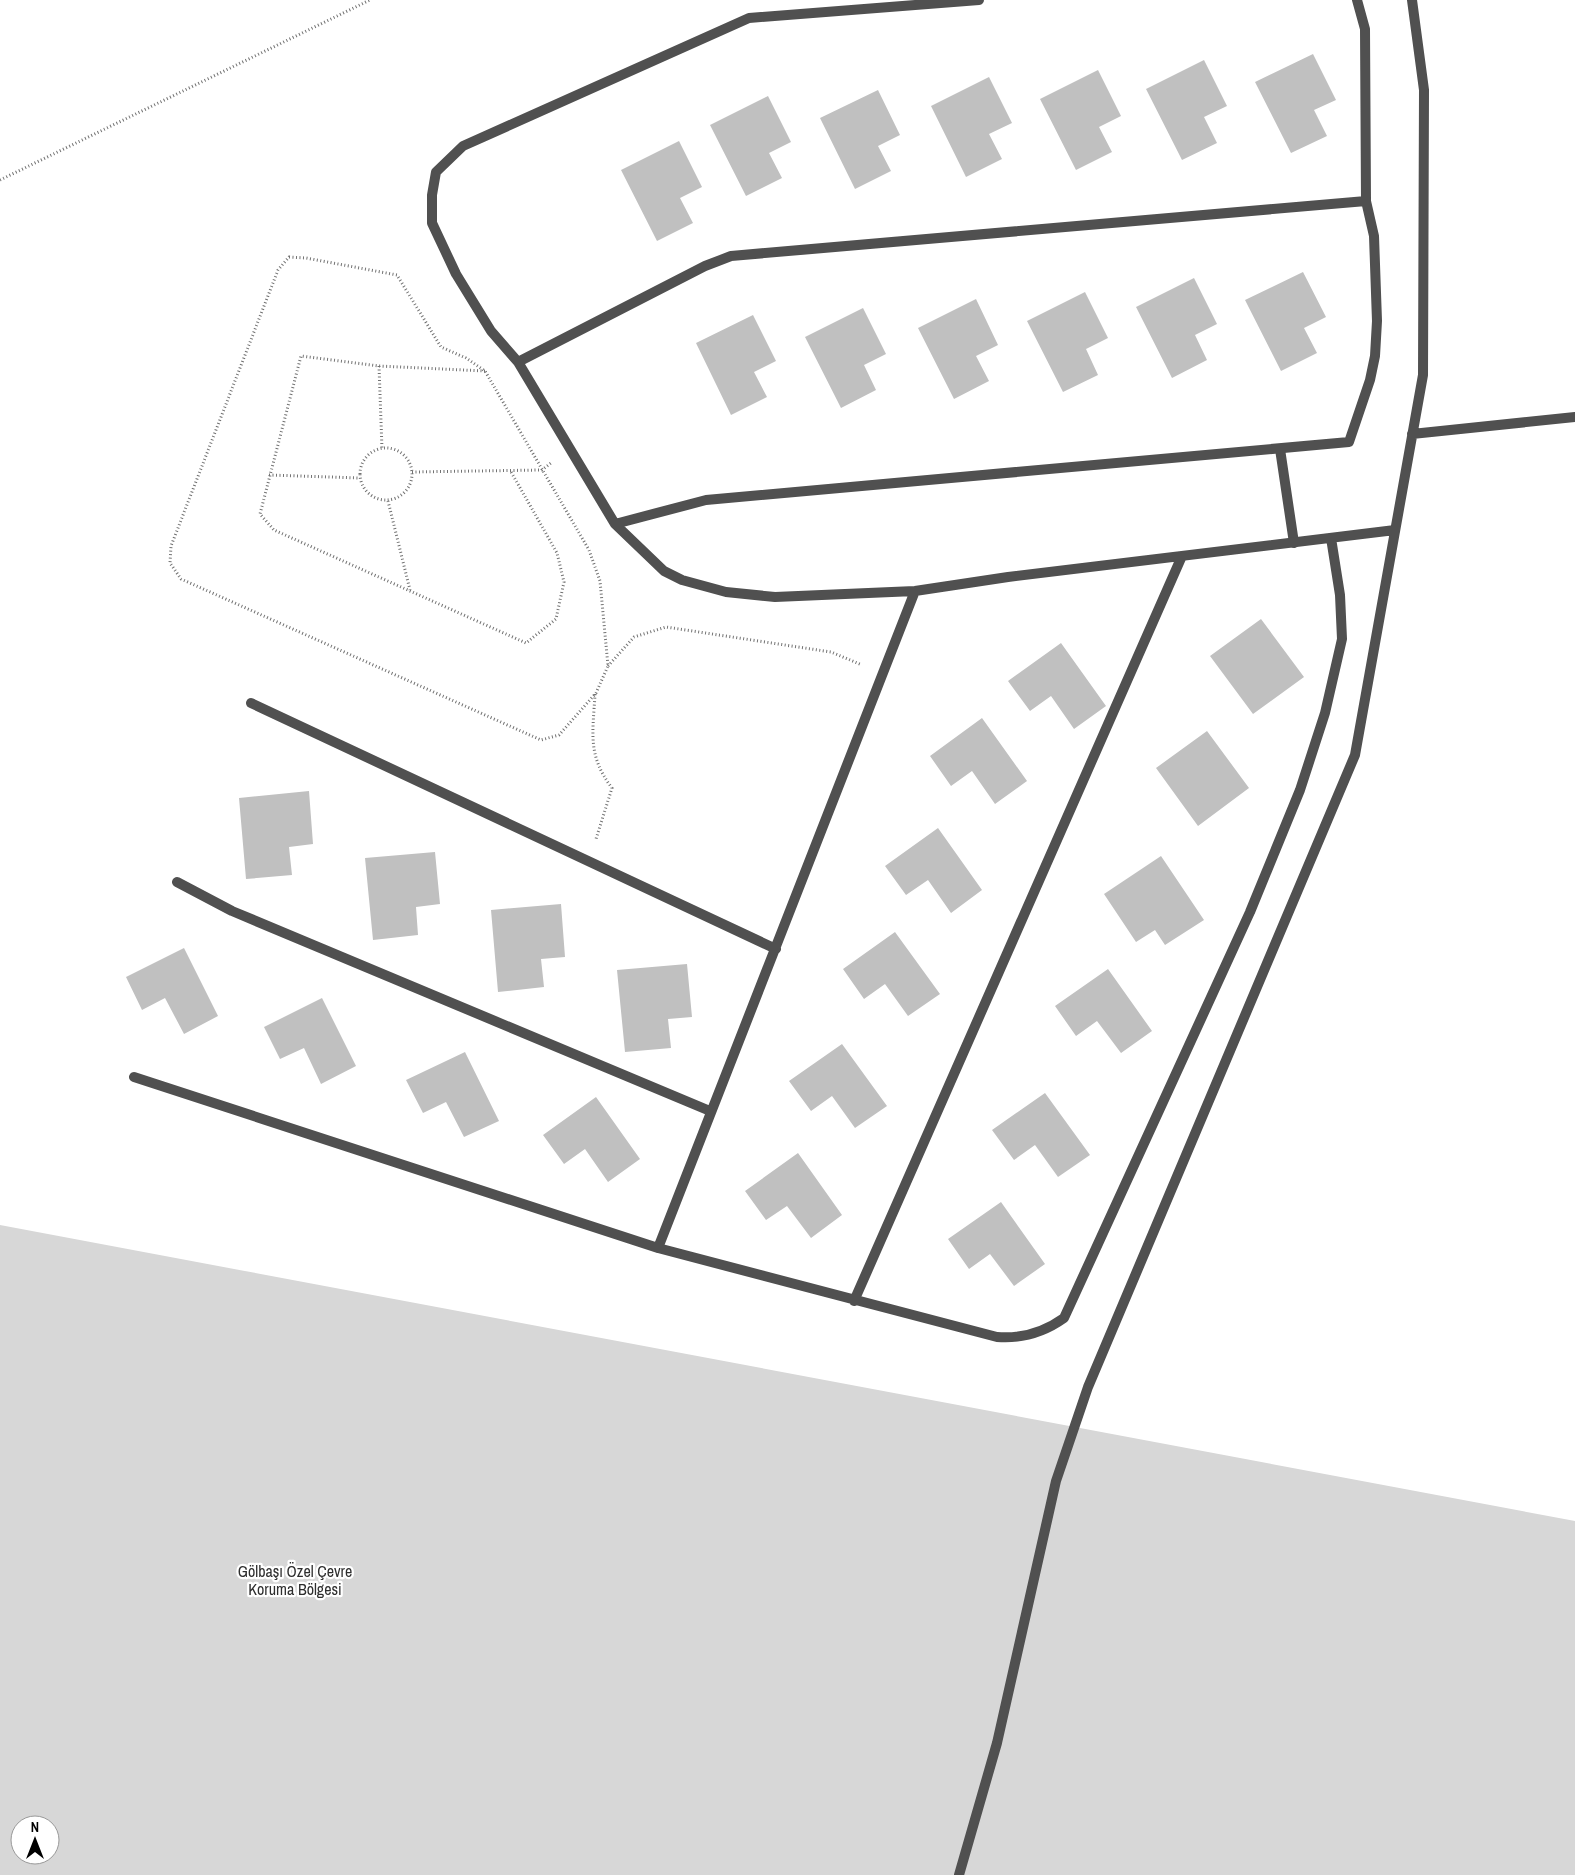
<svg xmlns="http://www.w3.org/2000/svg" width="1575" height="1875" font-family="'Archivo Narrow',sans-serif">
	<rect width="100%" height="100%" fill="#fff"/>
	<!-- green -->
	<path fill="#d7d7d7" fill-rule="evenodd" d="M0 1225 1575 1521V1875H0ZM20 1825H50V1855H20Z"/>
	<!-- building -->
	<path fill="#c0c0c0" d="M1313 54 1336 100 1314 110 1327 136 1291 153 1255 82Z
		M1204 60 1227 106 1204 117 1217 143 1182 160 1146 89Z
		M1098 70 1121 116 1099 127 1112 152 1076 170 1040 99Z
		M989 77 1012 123 989 134 1002 159 966 177 931 106Z
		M878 90 900 135 878 146 891 171 855 189 820 118Z
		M768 96 791 142 769 153 782 178 746 196 710 125Z
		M679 141 702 187 680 198 693 223 657 241 621 170Z
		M1303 272 1326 317 1304 328 1317 353 1281 371 1245 300Z
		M1194 278 1217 324 1195 335 1207 360 1172 378 1136 307Z
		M1085 292 1108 338 1086 349 1098 375 1063 392 1027 321Z
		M976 299 998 345 976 356 989 381 954 399 918 328Z
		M863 308 886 354 864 365 876 390 841 408 805 337Z
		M753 315 776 361 754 372 767 397 731 415 696 343Z
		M1261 619 1304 677 1253 714 1210 656Z
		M1061 643 1106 706 1074 729 1051 696 1030 711 1008 681Z
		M982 718 1027 781 995 804 972 771 951 786 930 756Z
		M1207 731 1249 788 1198 826 1156 768Z
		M309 791 313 844 289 847 292 875 246 879 239 798Z
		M938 828 982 890 951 913 928 880 906 895 885 866Z
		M435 852 440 904 416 907 418 935 373 940 365 858Z
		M1161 856 1204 920 1165 945 1155 930 1136 942 1104 894Z
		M561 904 565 957 541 959 544 987 498 992 491 910Z
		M895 932 940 994 908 1016 885 984 864 999 843 969Z
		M184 948 218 1016 184 1034 165 998 142 1010 126 977Z
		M687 964 692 1017 668 1019 671 1048 625 1052 617 970Z
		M1108 969 1152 1031 1121 1053 1097 1021 1076 1036 1055 1006Z
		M322 998 356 1066 321 1084 304 1048 280 1059 264 1027Z
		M842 1044 887 1106 855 1128 832 1096 811 1111 789 1081Z
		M465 1052 499 1121 464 1137 446 1102 423 1113 406 1080Z
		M1045 1093 1090 1155 1058 1177 1035 1145 1014 1160 992 1130Z
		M596 1097 640 1159 608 1182 585 1149 564 1164 543 1135Z
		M798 1153 842 1215 811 1238 787 1206 766 1220 745 1191Z
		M1001 1202 1045 1264 1014 1286 990 1254 969 1269 948 1239Z"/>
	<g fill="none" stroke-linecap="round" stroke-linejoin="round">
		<!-- path -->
		<path stroke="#727272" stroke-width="3" stroke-dasharray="1 2.5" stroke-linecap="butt" d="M0 180 370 0
			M289 257 306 258 397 275 441 347 466 358 485 371 589 550 600 581 608 666 596 693 559 735 541 740 181 579 170 563 171 546 278 270Z
			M379 366 382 449
			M485 371 379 366 301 356 260 514 274 530 526 643 556 619 564 582 557 553 510 470
			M360 474a26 26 0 1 1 52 0a26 26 0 1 1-52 0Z
			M412 472 542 470 551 463
			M269 475 360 478
			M388 501 410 590
			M608 666 634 637 666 627 831 652 862 665
			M595 694C593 733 587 755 612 788L596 839"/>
		<!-- lane -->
		<path stroke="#505050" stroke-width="10" d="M1280 449 1294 543"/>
		<!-- street -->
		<path stroke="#505050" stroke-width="10" d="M979 0 749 18 463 146 436 172 432 195V223L456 274 491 331 518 362 615 524 664 571 682 580 726 592 775 597 915 591 1008 577 1395 530
			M518 362 705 266 731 256 1366 201
			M1412 434 1575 417
			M615 524 706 500 1349 442 1370 380 1375 356 1377 321 1374 236 1366 201 1365 29 1357 0
			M251 703 776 949
			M177 882 232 911 710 1111
			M134 1077 658 1248 997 1337C1022 1339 1043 1333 1064 1318L1250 912 1300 790 1325 713 1342 639 1340 595 1331 538
			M658 1248 915 591
			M854 1301 1182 556
			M959 1875 997 1743 1056 1481 1088 1387 1355 755 1423 375 1424 90 1412 0"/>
	</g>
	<g text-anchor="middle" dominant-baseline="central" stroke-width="4.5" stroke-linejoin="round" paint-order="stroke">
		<!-- park labels -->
		<g font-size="16" fill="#2e2e2e" stroke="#fff">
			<text x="295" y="1571">Gölbaşı Özel Çevre<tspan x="295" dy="18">Koruma Bölgesi</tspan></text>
		</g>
	</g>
	<!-- north arrow -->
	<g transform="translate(35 1840)"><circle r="24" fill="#ffffff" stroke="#999999"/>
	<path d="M0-4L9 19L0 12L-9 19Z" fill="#000000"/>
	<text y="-8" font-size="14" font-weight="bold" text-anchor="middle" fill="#000000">N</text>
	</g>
</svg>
